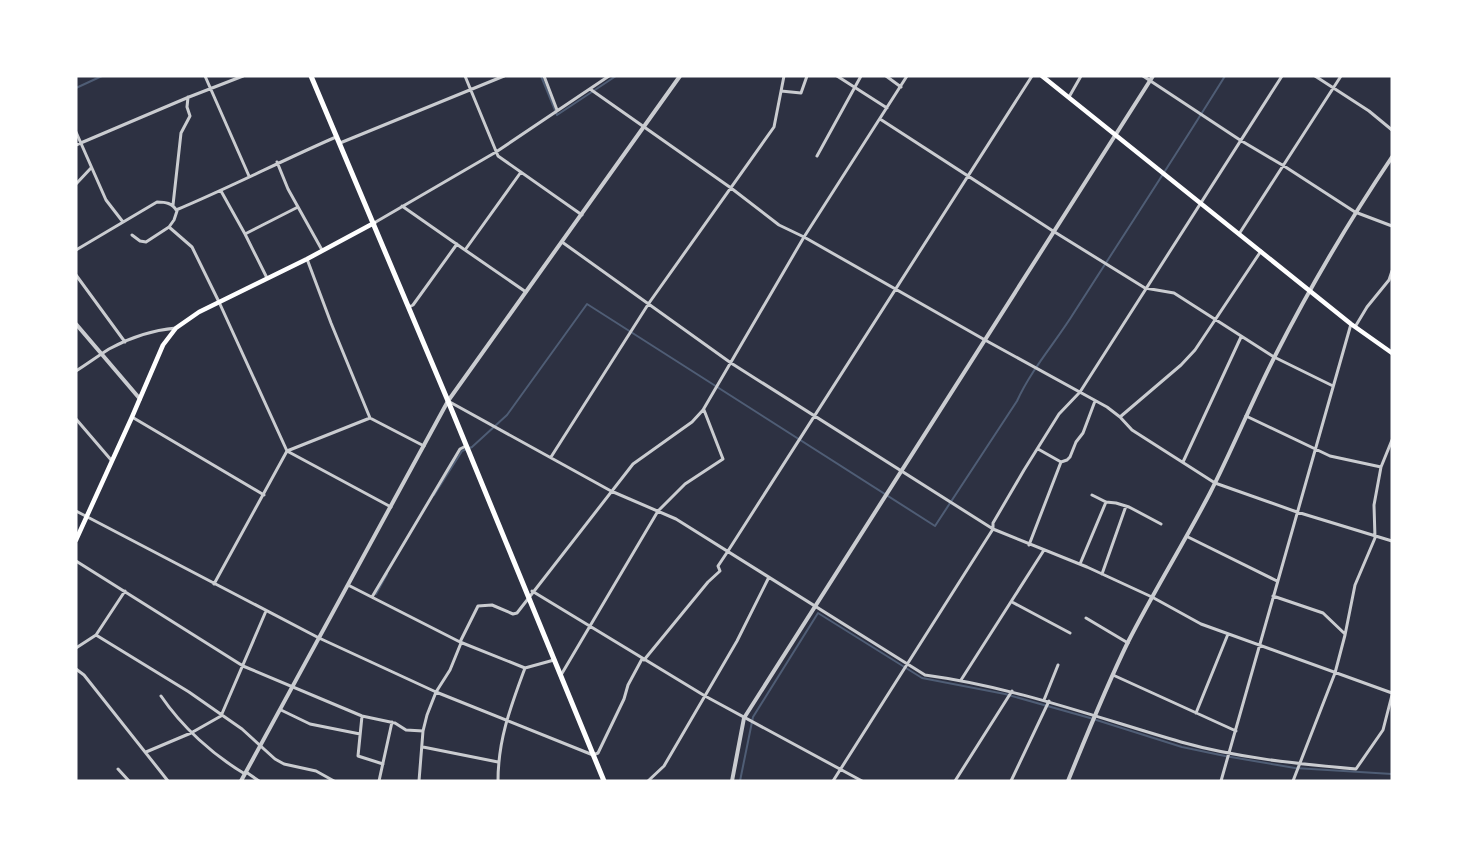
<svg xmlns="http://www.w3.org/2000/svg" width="1468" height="857" font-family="'DejaVu Sans',sans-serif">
	<rect width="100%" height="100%" fill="#2d3142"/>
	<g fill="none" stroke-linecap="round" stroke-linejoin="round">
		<!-- stream -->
		<path stroke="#4f5d75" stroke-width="2" d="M541 76 557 115 616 76
			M76 88 102 76
			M434 495 462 451 472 447 507 415 587 304 935 526 1017 401C1032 368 1056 342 1075 311 1125 233 1176 155 1225 76
			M376 594 387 574
			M740 781 753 717 818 613 922 678 1005 694 1090 718 1182 747 1225 756 1295 768 1392 774"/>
		<!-- minor -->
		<path stroke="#caccd0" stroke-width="3" d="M205 76 249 176
			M465 76 498 156 582 215
			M544 76 557 110
			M837 76 887 108
			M886 76 901 87
			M1143 76 1240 140 1284 166 1355 212 1392 226
			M1315 76 1369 111 1392 130
			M590 89 731 188 779 225 804 237 985 340 1107 407 1120 417 1132 430 1215 483 1297 512 1392 541
			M781 91 801 93 807 76
			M1069 97 1081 76
			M880 119 1053 231 1145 288 1174 293 1274 357 1333 386
			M76 132 106 200 123 222
			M340 143 504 76
			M76 145 189 97 243 76
			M817 156 861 76
			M277 162 288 189 322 250
			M76 184 91 168
			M221 191 245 234 267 278
			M173 205 181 133 190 116 187 107 188 97
			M402 206 465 250 521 172
			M176 210C231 187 283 160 336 137
			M374 223 496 152 609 76
			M245 234 298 207
			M1239 234 1341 76
			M132 235 140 241 146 242 169 227
			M562 242 731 363 993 529 1087 567 1152 597 1201 624 1392 693
			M76 250 157 202C166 202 172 203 177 211L174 220 169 227 192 247 219 302 287 451 391 507
			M465 250 526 292
			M307 259 331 323 370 418 424 446
			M76 275 125 342
			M409 307 413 305 457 244
			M1355 327 1367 307 1389 280 1392 271
			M76 371C87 364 98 356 109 349 129 338 154 330 176 328
			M448 401 611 491 676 519 925 675C1014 687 1095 717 1181 742 1238 758 1298 764 1356 769L1383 730 1392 695
			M1246 416 1330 456 1381 467
			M132 417 264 495
			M1120 417 1181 365 1195 350 1261 251
			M76 419 112 461
			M1038 449 1061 462
			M551 457 649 303 774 127 784 76
			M1183 462 1241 337
			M1092 495 1106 502 1116 503 1129 507 1161 524
			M76 511 319 638 436 692 593 755 598 753 624 699 628 685 642 659
			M1188 537 1277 581
			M1029 545 1061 462 1067 460 1070 457 1076 442 1083 433 1095 401
			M76 561 243 666 362 716 395 723 406 730 423 731
			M1080 564 1106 502
			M1102 574 1126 506
			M214 584 287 451 370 418
			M348 585 460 642 525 668 554 660
			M532 591 705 696 862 781
			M1273 596 1323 613 1345 634
			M372 597 460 449 466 446
			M1012 602 1070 633
			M1086 618 1128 643
			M96 635 189 692 242 729 275 759 284 764 316 771 334 781
			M460 642 478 606 492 605 513 614 517 613 633 464 692 422 703 410 804 237 907 76
			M76 648 96 635 125 591
			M644 660 708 582 720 571 718 566 728 551 1032 76
			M76 669 84 675 168 781
			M561 675 658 511 685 484 723 459 704 410
			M1113 675 1236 731
			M961 680 1044 550
			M161 696C182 727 213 755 245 774
			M1044 700 1058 665
			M281 710 310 724 360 734
			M1196 713 1228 634
			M362 716 358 756 383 764
			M423 747 498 762
			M146 752 191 733 221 716 266 611
			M118 769 129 781
			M246 772 259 781
			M379 781 392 722
			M419 781 423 731 427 715 436 692 450 670 461 643
			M498 781C498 739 511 706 525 668
			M648 781 664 766 737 641 769 577
			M833 781 993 529V523L1024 470 1059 414 1080 392 1282 76
			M955 781 1012 691
			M1011 781 1049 701
			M1221 781 1351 324
			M1293 781 1335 673 1345 635 1355 585 1375 538 1374 505 1381 467 1392 440"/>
		<!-- tertiary -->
		<path stroke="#caccd0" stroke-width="4" d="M76 324 140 399
			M241 781 448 401 680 76
			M732 781 744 718 1153 76
			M1068 781C1087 734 1106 687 1128 642 1154 591 1184 543 1210 493 1233 448 1252 401 1275 356 1310 287 1349 221 1392 157"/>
		<!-- secondary -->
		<path stroke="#fff" stroke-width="4.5" d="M1042 76 1351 324 1392 353
			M76 540 132 417 163 345 176 328 199 312 307 259 374 223"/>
		<!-- trunk -->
		<path stroke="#fff" stroke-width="5" d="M311 76 448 401 604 781"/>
	</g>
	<!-- border -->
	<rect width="1468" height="857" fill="none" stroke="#ffffff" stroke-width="155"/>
</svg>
